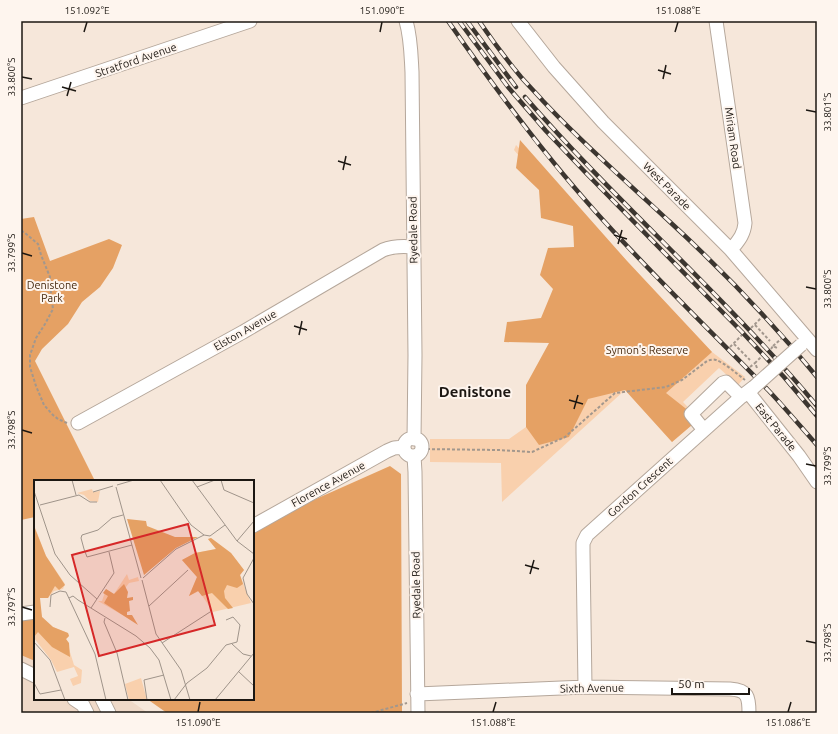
<svg xmlns="http://www.w3.org/2000/svg" width="838" height="734" font-family="Ubuntu,sans-serif">
	<rect width="100%" height="100%" fill="#f6e7da"/>
	<!-- built -->
	<path fill="#efd9c8" d="M21 635 35 643V699H128L148 713H21Z"/>
	<!-- green -->
	<path fill="#f9d0ad" d="M516 145 627 261 712 352 745 377 738 385 719 368 683 402 699 419 672 442 625 390 502 502 501 463 430 462V439H509L526 427 530 416 580 228 514 150Z"/>
	<!-- forest -->
	<path fill="#e5a164" d="M520 140 627 261 712 352 666 393 699 419 672 442 625 390 588 399 569 437 539 445 526 427V385L549 343 504 342 507 322 541 318 553 289 540 275 548 248 574 247 573 226 541 218 539 190 516 168Z
		M34 217 50 261 109 239 122 245 113 268 100 287 82 302 68 324 42 349 35 361 95 481H35V517L21 520V219Z
		M390 466 401 474 402 713H167L147 699H253V527Z
		M35 611V661L21 655V614Z"/>
	<g fill="none" stroke-linecap="round" stroke-linejoin="round">
		<!-- minor casing -->
		<g stroke="#b5a79b" stroke-width="15">
			<path id="minor" d="M406 21C411 38 411 55 412 72L415 355 414 439
				M518 21 554 67 603 122 731 250 817 350
				M716 21 745 223C744 235 738 241 731 250
				M21 98 250 21
				M748 392 799 456 817 482
				M78 423 243 332 383 250C393 246 402 246 413 247
				M704 430 691 414 723 383 726 382 741 397
				M404 447a9 9 0 1 1 18 0a9 9 0 1 1-18 0Z
				M414 456 415 472 418 713
				M253 526 387 451 394 448 404 447
				M21 614 35 612
				M21 669 35 676
				M585 687 583 552V543L587 535 741 397 754 387
				M417 694 585 687 730 689C748 690 749 697 749 713
				M74 699 83 705 87 713
				M102 699 109 713"/>
		</g>
		<!-- path -->
		<path stroke="#a2978d" stroke-width="2" stroke-dasharray="3 2" stroke-linecap="butt" d="M21 231 24 232 38 244 41 255 50 277 51 294 53 309 45 324 36 338 30 355V367L36 386 44 405 53 415 58 419 67 423
			M755 325 770 341
			M751 328 762 317
			M734 344 750 360
			M773 346 781 339
			M730 347 742 335
			M771 349 773 346 777 348
			M750 367 755 363
			M757 368 755 363 762 356
			M422 449 498 450 532 452 565 437 615 393 666 387 682 380 707 361C710 360 713 359 716 360 725 363 737 374 745 380
			M371 713 407 703"/>
		<!-- minor -->
		<use href="#minor" stroke="#fff" stroke-width="13"/>
		<!-- rail casing -->
		<g stroke="#3c3630" stroke-width="4.5">
			<path id="rail" d="M448 21C494 87 541 151 594 210 650 273 711 331 769 391 785 408 801 427 817 445
				M459 21 508 87 546 131 585 172 742 332 784 377 817 416
				M467 21 516 87
				M479 21C492 40 506 59 521 77 528 85 536 93 543 101 583 144 627 182 670 222 722 270 772 322 817 377
				M525 97C618 204 726 297 817 406"/>
		</g>
		<!-- rail -->
		<use href="#rail" stroke="#fef5ee" stroke-width="3" stroke-dasharray="9" stroke-linecap="butt"/>
		<!-- minor-bridge casing -->
		<g stroke="#b5a79b" stroke-width="15" stroke-linecap="butt">
			<path id="minor-bridge" d="M754 387 801 345"/>
		</g>
		<!-- minor-bridge -->
		<use href="#minor-bridge" stroke="#fff" stroke-width="13"/>
	</g>
	<!-- ticks -->
	<path fill="none" stroke="#1c1712" stroke-width="1.5" d="M84 32 87 22M380 32 382 22M675 32 678 22M658 70 671 74M22 77 32 79M663 79 666 65M62 87 76 91M67 96 71 82M806 110 816 112M338 161 351 165M343 170 346 156M614 235 627 239M618 244 622 230M22 253 32 256M806 287 816 289M294 326 307 330M299 335 302 321M569 400 583 404M574 409 578 395M22 430 32 433M806 464 816 466M525 565 539 569M530 574 534 560M22 607 32 610M806 641 816 643M198 712 200 702M493 712 496 702M788 712 791 702"/>
	<g text-anchor="middle" dominant-baseline="central" stroke-width="4" stroke-linejoin="round" paint-order="stroke">
		<!-- street labels -->
		<g font-size="11" fill="#1c1712" stroke="#fef5ee">
			<text transform="translate(136 60) rotate(-19)">Stratford Avenue</text>
			<text transform="translate(733 138) rotate(82)">Miriam Road</text>
			<text transform="translate(667 186) rotate(45)">West Parade</text>
			<text transform="translate(413 230) rotate(-91)">Ryedale Road</text>
			<text transform="translate(245 330) rotate(-30)">Elston Avenue</text>
			<text transform="translate(776 427) rotate(51)">East Parade</text>
			<text transform="translate(328 484) rotate(-29)">Florence Avenue</text>
			<text transform="translate(640 487) rotate(-42)">Gordon Crescent</text>
			<text transform="translate(416 585) rotate(-91)">Ryedale Road</text>
			<text transform="translate(592 688) rotate(-1)">Sixth Avenue</text>
		</g>
		<!-- park labels -->
		<g font-size="11" fill="#472b10" stroke="#fef5ee">
			<text x="52" y="285">Denistone<tspan x="52" dy="13">Park</tspan></text>
			<text x="647" y="350">Symon's Reserve</text>
		</g>
		<!-- district labels -->
		<g font-size="15" font-weight="bold" fill="#1c1712" stroke="#fef5ee">
			<text x="475" y="391">Denistone</text>
		</g>
	</g>
	<!-- overview -->
	<g transform="translate(34 480)">
		<rect width="220" height="220" fill="#f6e7da"/>
		<path d="M58 9 59 12 66 11 64 22 56 21 50 15 43 13ZM0 45 12 76 31 104 29 109 20 111 14 118H6L5 126 8 137 19 147 34 153 35 156 32 159 40 185 48 190 47 203 39 206 36 199 44 196 40 187 23 192 17 180 0 158ZM177 58 197 73 210 90 206 95 217 123 179 132 165 111 155 116 163 97 148 80 161 73 182 69 174 59ZM93 94 95 100 104 97 105 101 95 103 92 107 93 135 104 144 64 121H68L72 109 80 114ZM107 198 113 220H95L91 204Z" fill="#f9d0ad"/>
		<path d="M93 39 112 41 113 46 141 57H164L142 68 110 95ZM0 46 12 76 31 105 25 110 21 106 14 118H6L8 137 19 147 34 153 35 156 32 159 35 163 36 177 18 167 4 152 0 157ZM177 58 197 73 210 90 206 95 209 104 203 108 193 105 190 111 191 118 199 128 194 129 178 113 168 116 164 111 155 116 163 97 148 80 161 73 182 69 174 59ZM90 104 94 112 93 118 99 117V120L95 121 96 131 93 132V135H98L104 145 70 123 74 116 69 113 72 109 80 114Z" fill="#e5a164"/>
		<path fill="none" stroke="#9f948a" stroke-width="1" d="M38 0 42 15M126 0 157 45 170 55 176 56 191 45M158 0 203 61 220 74M187 0 190 10 220 23M83 5 100 0M82 7 107 98M163 7 181 0M0 11 21 74 36 95 63 119M59 12 79 6M6 25 45 15 56 22H63M89 35 78 38 64 50 48 55 47 58 50 69 53 77 98 65M203 61 220 41M220 78 209 98 213 114 220 124M109 98 142 69 170 55M108 100 122 154 147 190 156 220M35 118 39 116 44 120 102 156 116 168 125 180 137 220M115 126 154 90M16 127 17 115 26 111 32 112 61 174 72 220M57 128 80 93 75 72M71 138 70 142 83 173 94 220M0 162 16 180 31 220M128 163 176 132M198 164 209 174 217 176M204 191 220 206M0 203 6 214 27 210M113 220 110 200 130 195M140 220 153 203 173 188 192 165 203 162 206 145 199 137 192 140M181 220 220 173"/>
		<path fill="#d62828" fill-opacity="0.15" stroke="#d62828" stroke-width="2" d="M154 44 181 145 65 176 38 75Z"/>
		<rect width="220" height="220" fill="none" stroke="#1c1712" stroke-width="2"/>
	</g>
	<!-- border -->
	<rect width="838" height="734" fill="none" stroke="#fef5ee" stroke-width="44"/>
	<!-- scale -->
	<path d="M672 688v6h77v-6" fill="none" stroke="#1c1712" stroke-width="2"/>
	<text x="678" y="688" font-size="12" fill="#1c1712" stroke="#fef5ee" stroke-width="3" paint-order="stroke">50 m</text>
	<rect x="22" y="22" width="794" height="690" fill="none" stroke="#1c1712" stroke-width="1.5"/>
	<g font-size="10" text-anchor="middle" fill="#1c1712">
		<text x="87" y="14">151.092°E</text>
		<text x="382" y="14">151.090°E</text>
		<text x="678" y="14">151.088°E</text>
		<text transform="translate(11 77) rotate(-90)" y="4">33.800°S</text>
		<text transform="translate(827 112) rotate(-90)" y="4">33.801°S</text>
		<text transform="translate(11 253) rotate(-90)" y="4">33.799°S</text>
		<text transform="translate(827 289) rotate(-90)" y="4">33.800°S</text>
		<text transform="translate(11 430) rotate(-90)" y="4">33.798°S</text>
		<text transform="translate(827 466) rotate(-90)" y="4">33.799°S</text>
		<text transform="translate(11 607) rotate(-90)" y="4">33.797°S</text>
		<text transform="translate(827 643) rotate(-90)" y="4">33.798°S</text>
		<text x="198" y="726">151.090°E</text>
		<text x="493" y="726">151.088°E</text>
		<text x="788" y="726">151.086°E</text>
	</g>
</svg>
